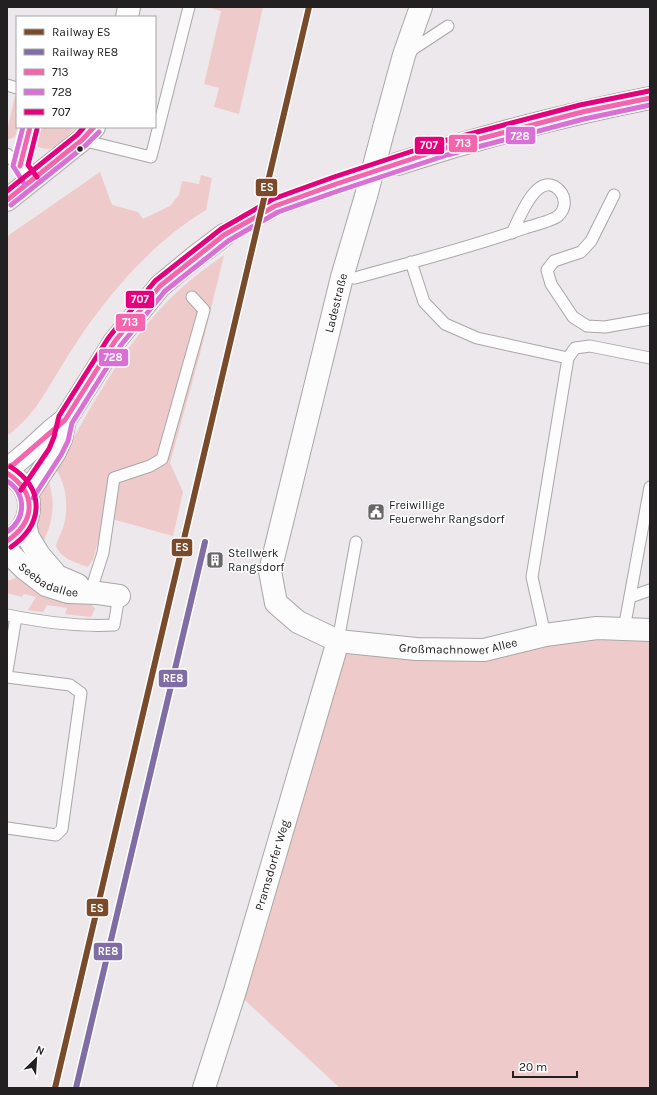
<svg xmlns="http://www.w3.org/2000/svg" width="657" height="1095" font-family="Karla,sans-serif">
	<rect width="100%" height="100%" fill="#ece8eb"/>
	<!-- green -->
	<path fill="#efcacb" d="M207 7H263L239 114 214 107 219 88 204 84 221 11Z
		M15 96 17 97V127H18L15 137 7 140V131Z
		M42 127H75C73 132 54 149 48 149 45 149 41 148 38 147L37 145Z
		M100 172 112 205 138 212 143 219 170 206 179 195 182 181 199 184 201 175 212 178 206 210C153 242 112 290 78 340 63 362 51 385 36 407L26 419 10 434H7V238L9 235Z
		M224 255 200 354 170 463 183 492 173 536 105 517 93 560 88 567C77 563 61 559 56 546 57 540 61 534 63 528 69 508 67 487 56 469 90 409 125 341 176 293 191 279 207 267 224 255Z
		M47 477C57 502 53 523 41 546L35 532 39 512V494Z
		M20 575 91 603 95 609 91 617 65 614 67 608 47 605 43 612 28 610 36 597 24 594 22 597 7 593V580H11Z
		M650 633V1088H340L235 991 338 641 416 649Z"/>
	<g fill="none" stroke-linecap="round" stroke-linejoin="round">
		<!-- tertiary-tunnel -->
		<path stroke="#c4c0c3" stroke-width="22" stroke-dasharray="22 11" stroke-linecap="butt" d="M224 235 275 206 336 184 397 164"/>
		<!-- service casing -->
		<g stroke="#a9a6a8" stroke-width="13">
			<path id="service" d="M407 53 448 26
				M7 85 17 88
				M82 140 151 157 189 7
				M7 154 23 171
				M20 166 30 127
				M614 195 591 241 581 252 554 261 547 270 551 284 573 317 587 326 605 327 650 319
				M411 262 424 302 445 324 477 338 568 358
				M342 277 355 278C412 262 469 248 525 228 534 225 552 221 558 216 566 209 566 198 560 191 538 167 519 219 512 233
				M91 590 103 553 114 478 150 466 162 459 204 310 192 297
				M630 597 650 590
				M7 615C42 622 78 627 114 625L119 596
				M624 629 650 487
				M545 635 532 577 568 358 575 348 590 346 650 358
				M338 641 356 542
				M7 671 16 617
				M7 677 70 685 81 693 62 829 56 835 7 828"/>
		</g>
		<!-- minor casing -->
		<g stroke="#a9a6a8" stroke-width="24">
			<g id="minor">
				<path d="M127 17 129 7"/>
				<path d="M384 128 404 55 421 7"/>
				<path id="s1" d="M366 196 342 277 270 571 276 603 298 622 338 641 416 649 484 650 545 635 597 628 650 630"/>
				<path d="M7 200 82 140 94 127"/>
				<path d="M25 524 28 537 39 555 57 576 78 585"/>
				<path id="s2" d="M7 551 24 568 46 585 68 592 98 593 119 596"/>
				<path id="s3" d="M204 1088 235 991 338 641"/>
			</g>
		</g>
		<!-- tertiary casing -->
		<g stroke="#a9a6a8" stroke-width="24">
			<path id="tertiary" d="M397 164C480 137 564 115 650 98
				M7 467 14 464 27 453 51 431 65 420 115 341 160 286 195 257 224 235
				M7 473C37 487 36 526 7 541
				M27 494 55 452 61 439 65 420"/>
		</g>
		<!-- service -->
		<use href="#service" stroke="#fcfcfc" stroke-width="11"/>
		<!-- minor -->
		<use href="#minor" stroke="#fcfcfc" stroke-width="22"/>
		<!-- tertiary -->
		<use href="#tertiary" stroke="#fcfcfc" stroke-width="22"/>
		<!-- minor-bridge casing -->
		<g stroke="#a9a6a8" stroke-width="24" stroke-linecap="butt">
			<path id="minor-bridge" d="M366 196 384 128"/>
		</g>
		<!-- minor-bridge -->
		<use href="#minor-bridge" stroke="#fcfcfc" stroke-width="22"/>
		<!-- bus-1 casing -->
		<g stroke="#fff" stroke-width="8">
			<path id="bus-1" d="M20 166 30 127
				M7 200 82 140 94 127
				M7 467 14 464 65 420 115 341 160 286 224 235 275 206 336 184 445 148 582 112 650 98
				M7 473C37 493 36 521 7 541"/>
		</g>
		<!-- bus-2 casing -->
		<g stroke="#fff" stroke-width="8">
			<path id="bus-2" d="M23 127 13 166 25 185
				M11 205 86 145 99 132
				M7 481C27 494 26 519 7 532
				M33 498 61 455 68 441 72 423 121 345 165 291 228 241 278 212 338 191 447 155 584 119 650 105"/>
		</g>
		<!-- bus-3 casing -->
		<g stroke="#fff" stroke-width="8">
			<path id="bus-3" d="M37 177 28 165 37 129
				M7 191 77 135 84 127
				M11 467C45 489 44 524 11 547
				M21 490 49 449 54 437 59 416 109 337 155 281 221 229 273 199 334 177 443 141 580 105 649 91"/>
		</g>
		<!-- bus-1 -->
		<use href="#bus-1" stroke="#f465ad" stroke-width="5"/>
		<!-- bus-2 -->
		<use href="#bus-2" stroke="#da70d6" stroke-width="5"/>
		<!-- bus-3 -->
		<use href="#bus-3" stroke="#e5007d" stroke-width="5"/>
		<!-- rail-1 casing -->
		<g stroke="#fff" stroke-width="9">
			<path id="rail-1" d="M55 1088 309 7"/>
		</g>
		<!-- rail-2 casing -->
		<g stroke="#fff" stroke-width="9">
			<path id="rail-2" d="M76 1088 205 542"/>
		</g>
		<!-- rail-1 -->
		<use href="#rail-1" stroke="#7a4b2a" stroke-width="6"/>
		<!-- rail-2 -->
		<use href="#rail-2" stroke="#816da6" stroke-width="6"/>
	</g>
	<!-- icons -->
	<defs>
		<g id="civic-square" transform="scale(0.9)"><rect x="-9" y="-9" width="18" height="18" rx="4" fill="#696668" stroke="#fff"/><path d="M-.6-6.5H3V-4.5H.6V-3L4-1V1h2V6H-6V1h2V-1L-.6-3ZM-1.2 2.5V6h2.4V2.5Z" fill="#fff"/></g>
		<g id="building-square" transform="scale(0.9)"><rect x="-9" y="-9" width="18" height="18" rx="4" fill="#696668" stroke="#fff"/><path d="M-4-6H4V6H1V3H-1V6H-4ZM-2.5-4.3h1.7v1.8h-1.7ZM.8-4.3h1.7v1.8H.8ZM-2.5-1h1.7V.8h-1.7ZM.8-1h1.7V.8H.8Z" fill="#fff"/></g>
	</defs>
	<g fill-rule="evenodd">
		<use href="#civic-square" x="376" y="512"/>
		<use href="#building-square" x="215" y="560"/>
	</g>
	<!-- markers -->
	<circle fill="#222021" stroke="#fff" stroke-width="1.5" cx="80" cy="149" r="3.5"/>
	<g text-anchor="middle" dominant-baseline="central" stroke-width="3" stroke-linejoin="round" paint-order="stroke">
		<!-- street labels -->
		<g font-size="12" fill="#222021" stroke="#fff">
			<text transform="translate(336 303) rotate(-76)">Ladestraße</text>
			<text stroke="none"><textPath href="#s2" startOffset="52">Seebadallee</textPath></text>
			<text stroke="none"><textPath href="#s1" startOffset="614">Großmachnower Allee</textPath></text>
			<text stroke="none"><textPath href="#s3" startOffset="233">Pramsdorfer Weg</textPath></text>
		</g>
		<!-- poi labels -->
		<g font-size="12" fill="#222021" stroke="#fff" text-anchor="start">
			<text x="389" y="505">Freiwillige<tspan x="389" dy="14">Feuerwehr Rangsdorf</tspan></text>
			<text x="228" y="553">Stellwerk<tspan x="228" dy="14">Rangsdorf</tspan></text>
		</g>
	</g>
	<g stroke="#fff" stroke-width="1.5">
		<rect x="505" y="126" width="31" height="19" rx="4" fill="#da70d6"/>
		<rect x="448" y="134" width="30" height="19" rx="4" fill="#f465ad"/>
		<rect x="414" y="136" width="31" height="19" rx="4" fill="#e5007d"/>
		<rect x="255" y="178" width="23" height="19" rx="4" fill="#7a4b2a"/>
		<rect x="125" y="290" width="30" height="19" rx="4" fill="#e5007d"/>
		<rect x="115" y="313" width="31" height="19" rx="4" fill="#f465ad"/>
		<rect x="98" y="348" width="31" height="19" rx="4" fill="#da70d6"/>
		<rect x="171" y="538" width="22" height="19" rx="4" fill="#7a4b2a"/>
		<rect x="158" y="669" width="30" height="19" rx="4" fill="#816da6"/>
		<rect x="86" y="898" width="23" height="19" rx="4" fill="#7a4b2a"/>
		<rect x="93" y="942" width="30" height="19" rx="4" fill="#816da6"/>
	</g>
	<g font-size="11" text-anchor="middle" font-weight="bold" fill="#fff">
		<text x="520" y="140">728</text>
		<text x="463" y="147">713</text>
		<text x="429" y="149">707</text>
		<text x="267" y="191">ES</text>
		<text x="140" y="303">707</text>
		<text x="130" y="326">713</text>
		<text x="113" y="361">728</text>
		<text x="182" y="551">ES</text>
		<text x="173" y="682">RE8</text>
		<text x="97" y="912">ES</text>
		<text x="108" y="955">RE8</text>
	</g>
	<!-- border -->
	<rect width="657" height="1095" fill="none" stroke="#222021" stroke-width="16"/>
	<!-- legend -->
	<rect x="16" y="16" width="140" height="112" fill="#ffffff" stroke="#a7a6a6"/>
	<rect x="24" y="29" width="20" height="6" fill="#7a4b2a" stroke="#a7a6a6"/>
	<text x="52" y="36" font-size="12" fill="#222021">Railway ES</text>
	<rect x="24" y="49" width="20" height="6" fill="#816da6" stroke="#a7a6a6"/>
	<text x="52" y="56" font-size="12" fill="#222021">Railway RE8</text>
	<rect x="24" y="69" width="20" height="6" fill="#f465ad" stroke="#a7a6a6"/>
	<text x="52" y="76" font-size="12" fill="#222021">713</text>
	<rect x="24" y="89" width="20" height="6" fill="#da70d6" stroke="#a7a6a6"/>
	<text x="52" y="96" font-size="12" fill="#222021">728</text>
	<rect x="24" y="109" width="20" height="6" fill="#e5007d" stroke="#a7a6a6"/>
	<text x="52" y="116" font-size="12" fill="#222021">707</text>
	<!-- north arrow -->
	<g transform="translate(36 1059) rotate(25)" stroke="#ffffff" stroke-width="3" paint-order="stroke">
	<path d="M0-3L7 15L0 10L-7 15Z" fill="#222021"/>
	<text y="-6" font-size="11" font-weight="bold" text-anchor="middle" fill="#222021">N</text>
	</g>
	<!-- scale -->
	<path d="M513 1071v6h64v-6" fill="none" stroke="#222021" stroke-width="2"/>
	<text x="519" y="1071" font-size="12" fill="#222021" stroke="#ffffff" stroke-width="3" paint-order="stroke">20 m</text>
</svg>
